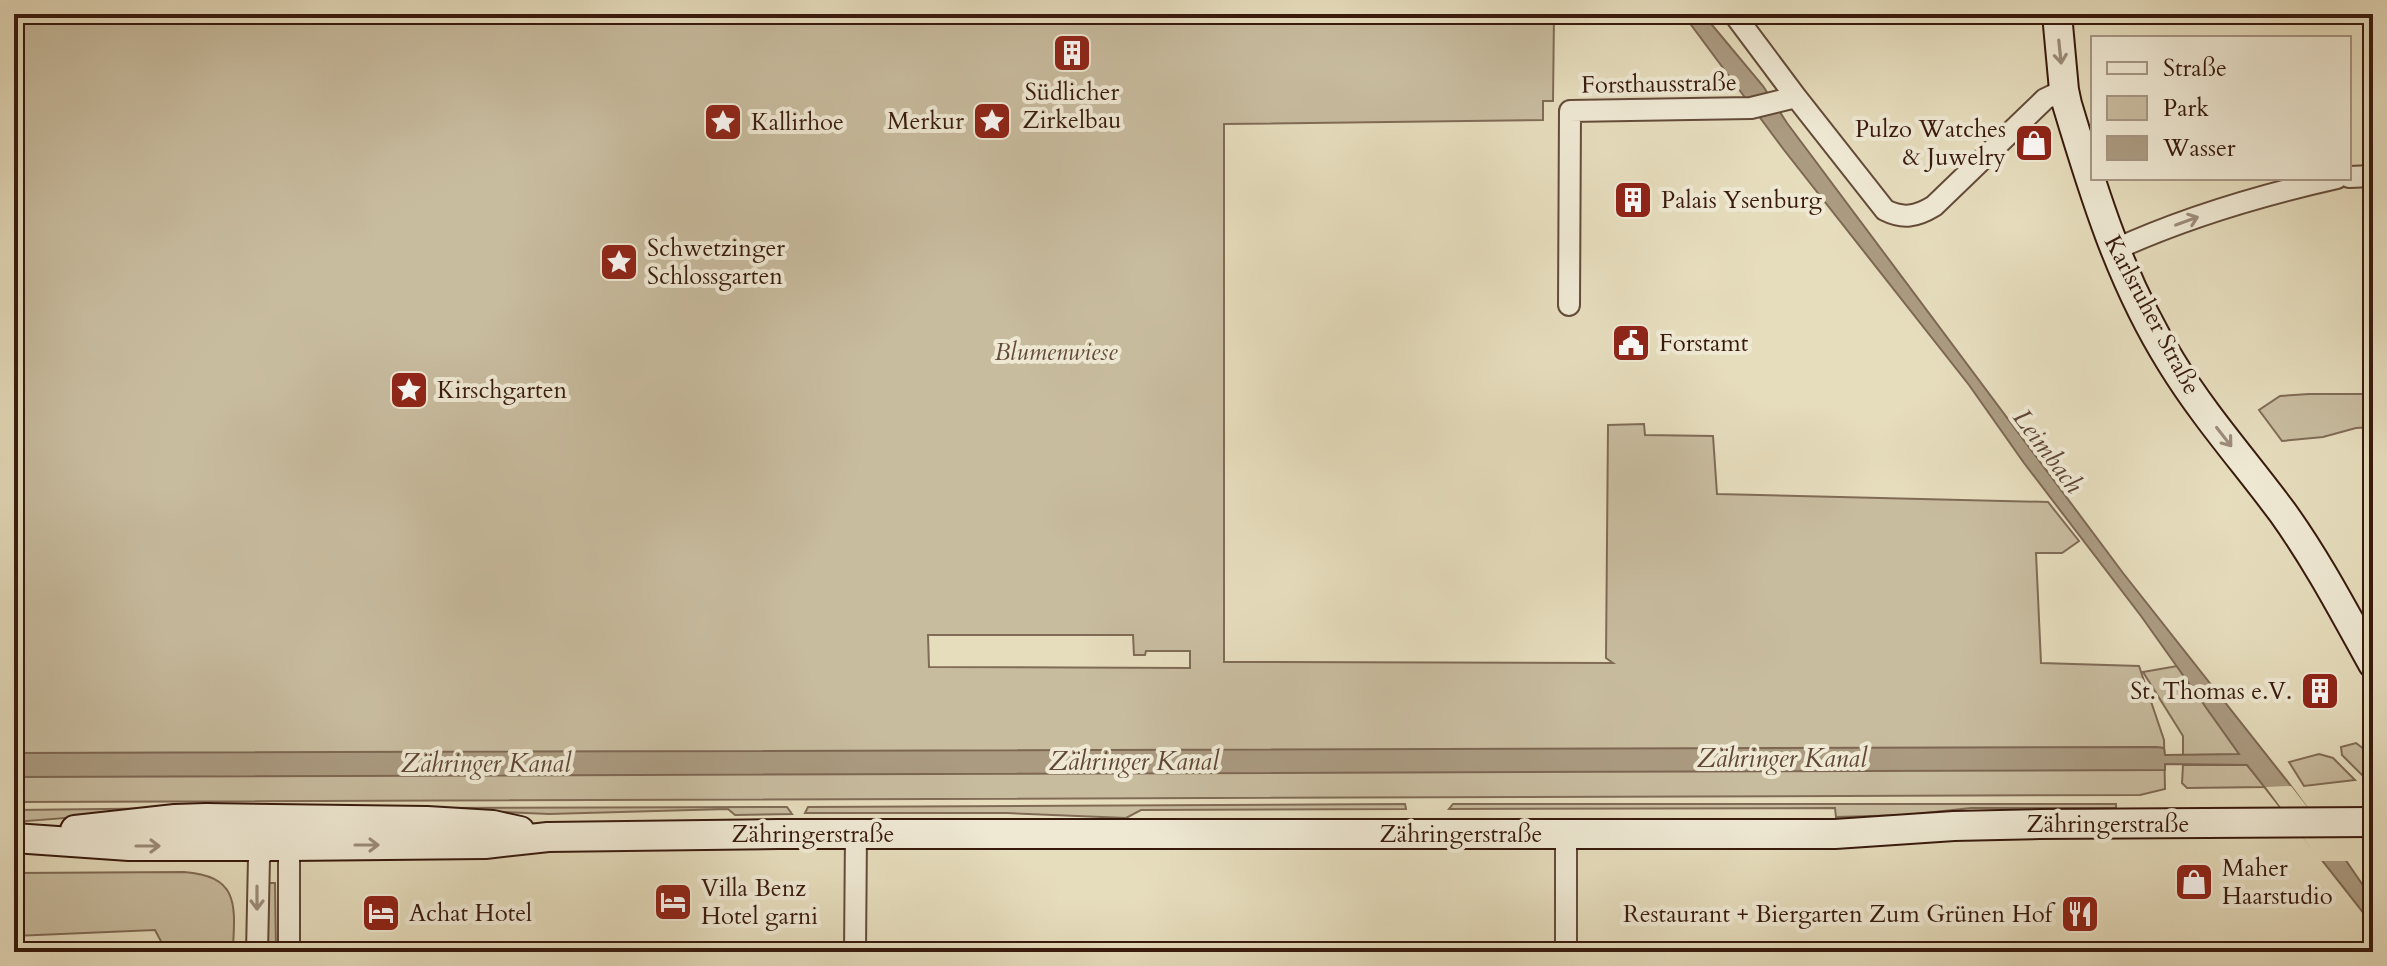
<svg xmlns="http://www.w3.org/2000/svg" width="2387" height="966" font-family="Cardo,serif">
	<rect width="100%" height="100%" fill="#e6ddbd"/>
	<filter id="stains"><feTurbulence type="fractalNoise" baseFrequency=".0025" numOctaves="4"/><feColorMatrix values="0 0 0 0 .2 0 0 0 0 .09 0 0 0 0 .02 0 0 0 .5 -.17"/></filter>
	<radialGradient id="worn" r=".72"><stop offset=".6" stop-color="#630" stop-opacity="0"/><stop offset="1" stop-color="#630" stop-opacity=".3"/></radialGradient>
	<!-- green -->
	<path fill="#c8bc9f" stroke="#806b56" stroke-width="2" fill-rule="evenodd" d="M14 14H1559L1554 15 1553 101H1543V120L1224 124V662L1613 663 1606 658 1608 425 1644 424 1645 435 1713 436 1717 494 2048 502 2079 541 2062 553H2036L2041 663 2139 666 2164 740 2165 789 2140 795 14 802ZM928 635H1133L1134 655H1145L1146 651H1190V668L929 667Z
		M2309 394H2373V427L2356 428 2323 437 2282 441 2259 410 2280 396Z
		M2177 666 2233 745 2240 755H2183V736L2143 672Z
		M2356 743 2373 756V768L2363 776 2342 755 2341 747Z
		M2319 754 2333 758 2355 780 2304 786 2289 762Z
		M2183 765H2247L2266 787 2187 788 2182 783Z
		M1405 804 1406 809 1141 810 1126 818 1007 813H805L808 807Z
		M1453 804H2116V808H1971L1907 815 1836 817 1835 808 1449 809Z
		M787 807 792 814 735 815 728 809 549 814 504 812 496 819 422 808Z
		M194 808 14 822V810Z
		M184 872C236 876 236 901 233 946L165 949 155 930 14 936V873Z
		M266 883H275L276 952H266Z"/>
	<!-- water -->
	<path fill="#ab9b81" stroke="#7d6753" stroke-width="2" d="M1683 14H1703L1763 86 1787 123 2123 573 2291 786 2347 862 2373 900V925L2247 765 2165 764V770L14 777V753L2157 747 2164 748 2165 755 2239 754 2141 616 2024 463 1969 385 1784 150Z"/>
	<!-- pier -->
	<path fill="#e6ddbd" d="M2291 786 2349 861H2320L2266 787Z"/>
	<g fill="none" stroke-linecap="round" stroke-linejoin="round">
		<!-- street casing -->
		<g stroke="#644b39" stroke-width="24">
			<path id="street" d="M1734 14 1796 97
				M2349 177 2373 176
				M2114 250C2186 217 2261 195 2337 178
				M1569 305 1570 111 1751 108 1796 97 1885 210C1903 219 1916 217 1934 206L2045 99 2064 90
				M284 833 289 846V952
				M1566 833V952
				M257 952 259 858 272 841
				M855 952 856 833"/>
		</g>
		<!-- secondary casing -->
		<g stroke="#381a0d" stroke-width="32">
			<path id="secondary" d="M2057 14 2064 90 2067 104C2094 194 2121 282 2171 362 2204 416 2246 463 2283 513 2318 562 2344 612 2373 664
				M75 830 175 819 206 818 427 821 493 825 520 831
				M14 838 129 846H289L485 844 548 837 779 834H1835L1954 826 2040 824 2373 822"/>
		</g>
		<!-- street -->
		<use href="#street" stroke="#efe9d4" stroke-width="20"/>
		<!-- secondary -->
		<use href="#secondary" stroke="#efe9d4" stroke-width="28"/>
	</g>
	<!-- one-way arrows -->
	<defs><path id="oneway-shaft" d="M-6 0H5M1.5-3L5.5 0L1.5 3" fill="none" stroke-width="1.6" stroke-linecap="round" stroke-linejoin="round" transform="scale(2)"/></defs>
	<g stroke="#9d8c7a">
		<use href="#oneway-shaft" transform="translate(2060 52) rotate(84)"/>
		<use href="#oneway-shaft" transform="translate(2187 221) rotate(-20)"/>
		<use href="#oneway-shaft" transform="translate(2224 437) rotate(52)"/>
		<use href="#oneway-shaft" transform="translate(367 845)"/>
		<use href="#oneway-shaft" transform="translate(148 846)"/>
		<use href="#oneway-shaft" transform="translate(257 898) rotate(90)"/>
	</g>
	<!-- icons -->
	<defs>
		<g id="building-square" transform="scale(2)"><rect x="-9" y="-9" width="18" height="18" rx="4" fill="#8f2418" stroke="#efe9d4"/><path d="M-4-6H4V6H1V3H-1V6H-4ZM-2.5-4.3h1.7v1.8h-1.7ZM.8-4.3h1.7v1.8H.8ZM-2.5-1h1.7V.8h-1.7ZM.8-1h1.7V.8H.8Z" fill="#fff"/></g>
		<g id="sight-square" transform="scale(2)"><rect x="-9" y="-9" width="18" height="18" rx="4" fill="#8f2418" stroke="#efe9d4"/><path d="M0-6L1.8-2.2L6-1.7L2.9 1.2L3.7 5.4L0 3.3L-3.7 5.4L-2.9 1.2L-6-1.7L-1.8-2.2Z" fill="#fff"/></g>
		<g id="shop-square" transform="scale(2)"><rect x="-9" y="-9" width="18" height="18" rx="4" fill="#8f2418" stroke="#efe9d4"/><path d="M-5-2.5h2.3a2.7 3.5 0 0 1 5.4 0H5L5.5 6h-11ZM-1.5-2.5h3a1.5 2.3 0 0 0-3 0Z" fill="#fff"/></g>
		<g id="civic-square" transform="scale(2)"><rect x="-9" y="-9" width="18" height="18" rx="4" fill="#8f2418" stroke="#efe9d4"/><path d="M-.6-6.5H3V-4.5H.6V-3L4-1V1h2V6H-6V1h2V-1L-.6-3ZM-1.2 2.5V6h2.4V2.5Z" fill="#fff"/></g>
		<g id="hotel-square" transform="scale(2)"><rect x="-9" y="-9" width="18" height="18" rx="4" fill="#8f2418" stroke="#efe9d4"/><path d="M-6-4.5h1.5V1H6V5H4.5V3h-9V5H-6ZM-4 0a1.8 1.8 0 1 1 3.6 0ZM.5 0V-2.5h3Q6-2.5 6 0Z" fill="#fff"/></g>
		<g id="restaurant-square" transform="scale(2)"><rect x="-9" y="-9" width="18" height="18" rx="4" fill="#8f2418" stroke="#efe9d4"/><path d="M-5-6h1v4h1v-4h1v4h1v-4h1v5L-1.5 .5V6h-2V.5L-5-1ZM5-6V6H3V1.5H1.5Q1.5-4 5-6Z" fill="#fff"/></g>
	</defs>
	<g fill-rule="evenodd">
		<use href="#building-square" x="1072" y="53"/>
		<use href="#sight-square" x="992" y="121"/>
		<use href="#sight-square" x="723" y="122"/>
		<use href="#shop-square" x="2034" y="143"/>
		<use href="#building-square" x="1633" y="200"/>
		<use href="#sight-square" x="619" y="262"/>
		<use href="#civic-square" x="1631" y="343"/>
		<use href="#sight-square" x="409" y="390"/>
		<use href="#building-square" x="2320" y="691"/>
		<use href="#shop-square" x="2194" y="882"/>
		<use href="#hotel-square" x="673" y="902"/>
		<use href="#hotel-square" x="381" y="913"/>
		<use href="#restaurant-square" x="2080" y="914"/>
	</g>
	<g text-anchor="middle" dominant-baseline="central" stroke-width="8" stroke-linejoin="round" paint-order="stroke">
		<!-- street labels -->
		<g font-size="24" fill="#381a0d" stroke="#efe9d4">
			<text transform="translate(1659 84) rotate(-1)">Forsthausstraße</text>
			<text transform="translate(2152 315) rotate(62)">Karlsruher Straße</text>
			<text x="2108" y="824">Zähringerstraße</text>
			<text x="813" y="834">Zähringerstraße</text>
			<text x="1461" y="834">Zähringerstraße</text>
		</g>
		<!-- poi labels -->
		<g font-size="24" fill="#381a0d" stroke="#efe9d4" text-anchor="start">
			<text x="1072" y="92" text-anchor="middle">Südlicher<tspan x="1072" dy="28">Zirkelbau</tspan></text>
			<text x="964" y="121" text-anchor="end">Merkur</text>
			<text x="751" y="122">Kallirhoe</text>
			<text x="2006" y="129" text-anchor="end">Pulzo Watches<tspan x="2006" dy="28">&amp; Juwelry</tspan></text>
			<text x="1661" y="200">Palais Ysenburg</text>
			<text x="647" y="248">Schwetzinger<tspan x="647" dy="28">Schlossgarten</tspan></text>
			<text x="1659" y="343">Forstamt</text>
			<text x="437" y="390">Kirschgarten</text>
			<text x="2292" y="691" text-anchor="end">St. Thomas e.V.</text>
			<text x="2222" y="868">Maher<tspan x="2222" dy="28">Haarstudio</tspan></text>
			<text x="701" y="888">Villa Benz<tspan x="701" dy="28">Hotel garni</tspan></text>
			<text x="409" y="913">Achat Hotel</text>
			<text x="2052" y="914" text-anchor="end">Restaurant + Biergarten Zum Grünen Hof</text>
		</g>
		<!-- park labels -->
		<g font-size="24" font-style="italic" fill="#634b39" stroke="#efe9d4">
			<text x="1056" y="352">Blumenwiese</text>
		</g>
		<!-- water labels -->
		<g font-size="26" font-style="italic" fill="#604736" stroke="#efe9d4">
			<text transform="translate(2048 451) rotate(53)">Leimbach</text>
			<text x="1782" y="758">Zähringer Kanal</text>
			<text x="1134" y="761">Zähringer Kanal</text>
			<text x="486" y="763">Zähringer Kanal</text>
		</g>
	</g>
	<!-- margin -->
	<rect width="2387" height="966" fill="none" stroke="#e6ddbd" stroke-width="48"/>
	<rect x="16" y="16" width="2355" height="934" fill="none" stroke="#381a0d" stroke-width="4"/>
	<rect x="24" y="24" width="2339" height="918" fill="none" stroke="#381a0d" stroke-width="2"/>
	<!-- legend -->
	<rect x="2091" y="36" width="260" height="144" fill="#efe9d4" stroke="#a69684" stroke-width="2"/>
	<rect x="2107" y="62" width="40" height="12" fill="#efe9d4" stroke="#a69684" stroke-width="2"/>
	<text x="2163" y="76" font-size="24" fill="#381a0d">Straße</text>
	<rect x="2107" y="96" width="40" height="24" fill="#c8bc9f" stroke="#a69684" stroke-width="2"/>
	<text x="2163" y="116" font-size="24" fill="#381a0d">Park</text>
	<rect x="2107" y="136" width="40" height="24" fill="#ab9b81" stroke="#a69684" stroke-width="2"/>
	<text x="2163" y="156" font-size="24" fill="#381a0d">Wasser</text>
	<rect width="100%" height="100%" filter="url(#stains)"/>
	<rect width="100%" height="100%" fill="url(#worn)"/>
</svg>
